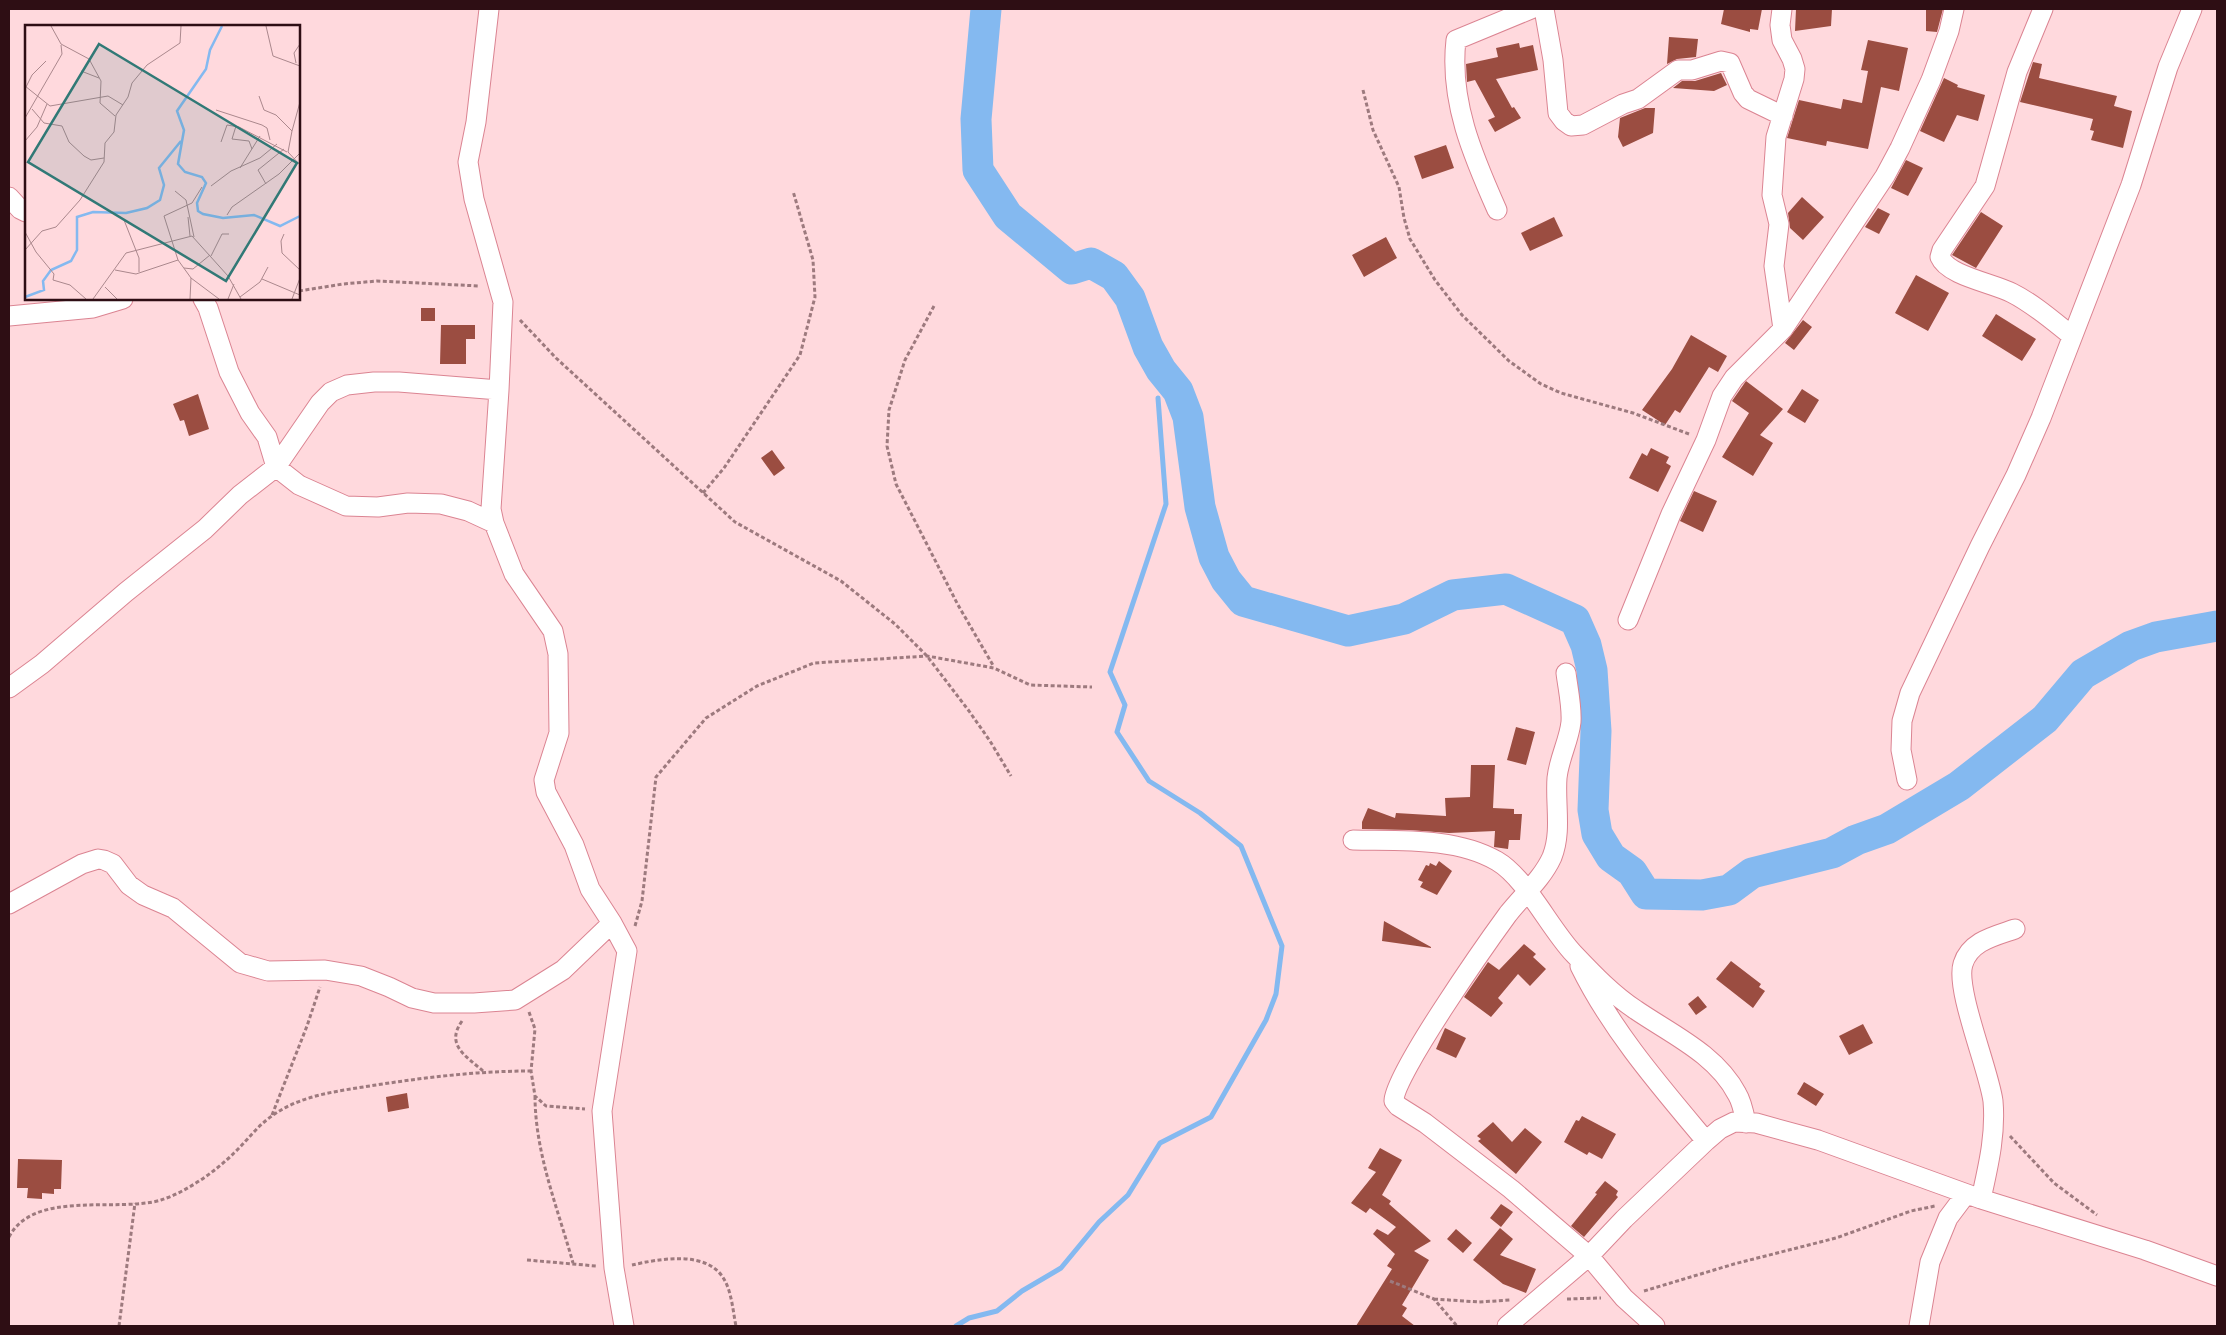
<svg xmlns="http://www.w3.org/2000/svg" width="2226" height="1335" font-family="Figtree,sans-serif">
	<rect width="100%" height="100%" fill="#ffd9dd"/>
	<g fill="none" stroke-linecap="round" stroke-linejoin="round">
		<!-- stream -->
		<path stroke="#84b9f0" stroke-width="5" d="M956 1326 969 1318 997 1311 1022 1291 1061 1268 1099 1222 1128 1195 1160 1143 1211 1117 1266 1020 1276 994 1282 946 1241 846 1200 813 1149 781 1117 732 1125 705 1110 672 1166 504 1158 398"/>
		<!-- river -->
		<path stroke="#84b9f0" stroke-width="31" d="M986 9 976 119 978 170 1008 216 1072 269 1091 263 1114 276 1130 298 1148 347 1161 370 1178 391 1188 417 1200 507 1214 557 1226 580 1243 601 1348 631 1404 619 1453 595 1506 589 1575 620 1586 645 1592 670 1596 731 1593 810 1597 834 1611 857 1632 872 1646 894 1702 895 1729 890 1752 873 1832 853 1856 840 1887 829 1959 786 2045 719 2083 674 2131 646 2156 637 2217 626"/>
	</g>
	<!-- building -->
	<path fill="#9b4d41" d="M1724 9H1762L1758 30 1750 29V32L1721 24Z
		M1796 9H1832L1831 26 1795 31Z
		M1926 9H1943L1937 32 1926 31Z
		M1669 37 1698 39 1696 57 1677 59 1667 64Z
		M1868 40 1908 48 1899 91 1881 87 1868 149 1827 141 1826 146 1787 138 1799 100 1841 109 1843 99 1862 103 1868 71 1861 70Z
		M1519 43 1520 48 1533 45 1538 70 1496 79 1512 108 1514 107 1521 118 1495 132 1488 120 1495 117 1475 80 1467 82 1466 64 1498 57 1496 48Z
		M2033 62 2042 64 2039 78 2117 96 2114 106 2132 111 2123 148 2091 140 2094 131 2090 130 2093 119 2020 102Z
		M1721 73 1727 85 1714 91 1673 88 1682 81H1695Z
		M1944 78 1958 85 1957 87 1985 95 1978 121 1957 115 1944 142 1920 131Z
		M1645 108H1655L1653 133 1623 147 1618 137 1620 118Z
		M1446 145 1454 168 1422 179 1414 156Z
		M1906 160 1923 168 1908 196 1891 188Z
		M1802 197 1824 217 1803 240 1790 228 1788 213Z
		M1878 208 1890 214 1879 234 1865 227Z
		M1981 212 2003 226 1976 268 1952 255Z
		M1554 217 1563 236 1530 251 1521 233Z
		M1386 237 1397 258 1364 277 1352 255Z
		M1916 275 1949 293 1928 331 1895 313Z
		M421 308H435V321H421Z
		M1996 314 2036 339 2022 361 1982 336Z
		M1803 320 1812 327 1794 350 1785 343Z
		M441 325H475V339H466V364H440Z
		M1691 335 1727 356 1718 372 1709 367 1680 413 1675 410 1665 425 1642 410 1672 369Z
		M1746 381 1783 409 1760 435 1773 443 1753 476 1722 457 1749 413 1732 401Z
		M1802 389 1819 400 1805 423 1787 412Z
		M198 394 209 429 189 436 184 420 180 421 173 404Z
		M1651 448 1669 457 1666 463 1671 466 1658 492 1629 478 1642 453 1647 456Z
		M772 450 785 468 774 476 761 458Z
		M1694 491 1717 501 1703 532 1680 521Z
		M1516 727 1535 732 1526 765 1507 760Z
		M1471 765H1495L1493 808 1514 809V814H1522L1520 840H1509L1508 849 1494 847 1495 831 1449 833 1409 830 1362 829V822L1368 808 1395 818 1396 813 1446 816 1445 798 1470 797Z
		M1439 861 1452 871 1437 895 1420 887 1423 882 1418 880 1426 865 1429 866 1430 863 1436 866Z
		M1384 921 1431 947V948L1382 941Z
		M1524 944 1536 954 1533 957 1546 969 1530 986 1518 974 1498 998 1503 1003 1491 1017 1464 997 1488 962 1499 970Z
		M1731 961 1761 984 1759 987 1765 991 1753 1008 1716 979Z
		M1698 996 1707 1007 1696 1015 1688 1004Z
		M1863 1024 1873 1043 1849 1055 1839 1036Z
		M1445 1028 1466 1038 1456 1058 1436 1049Z
		M1804 1082 1824 1094 1816 1106 1797 1094Z
		M407 1093 409 1108 388 1112 386 1097Z
		M1582 1116 1616 1134 1602 1159 1589 1152 1587 1155 1564 1142 1576 1120 1579 1121Z
		M1493 1122 1512 1142 1525 1128 1542 1142 1516 1174 1478 1141 1481 1139 1477 1136Z
		M1380 1148 1402 1160 1382 1195 1391 1201 1389 1204 1431 1241 1414 1251 1429 1260 1402 1305 1407 1308 1402 1316 1415 1326H1356L1392 1269 1387 1266 1395 1254 1373 1234 1377 1229 1388 1235 1396 1227 1370 1208 1366 1213 1351 1203 1376 1172 1368 1168Z
		M18 1159 62 1160 61 1189H54V1194L42 1193V1199L27 1198 28 1188H17Z
		M1605 1181 1618 1191 1616 1195 1618 1197 1584 1237 1571 1226 1597 1194 1595 1193Z
		M1501 1204 1513 1212 1501 1227 1490 1218Z
		M1500 1228 1513 1239 1500 1255 1536 1269 1526 1293 1503 1284 1473 1260Z
		M1456 1229 1472 1243 1463 1253 1447 1239Z"/>
	<g fill="none" stroke-linecap="round" stroke-linejoin="round">
		<!-- minor casing -->
		<g stroke="#db8492" stroke-width="21">
			<path id="minor" d="M489 9 476 122 468 162 474 199 503 302 499 390 491 509 494 523 514 574 553 631 558 654 559 733 544 780 546 792 574 845 590 889 612 923 627 951 602 1111 614 1268 624 1326
				M1544 9 1553 60 1558 113 1564 121 1571 126 1583 125 1623 104 1638 99 1678 70H1692L1721 61 1730 63 1743 93 1748 99 1783 116
				M1782 9 1780 25 1782 40 1792 59 1795 69 1794 79 1776 137 1772 195 1779 224 1774 266 1783 329
				M2043 9 2017 72 1985 186 1942 250 1940 257C1948 276 1993 283 2012 293 2034 304 2053 321 2072 336
				M9 197 20 209 26 212
				M1497 210C1473 156 1449 101 1456 40L1531 9
				M203 299 208 308 229 372 250 413 267 437 276 467 299 485 346 506 378 507 408 503 441 504 468 511 494 523
				M9 316 93 308 123 299
				M1628 620 1671 514 1706 440 1722 396 1734 378 1783 329 1885 176 1900 148 1931 80 1949 31 1954 9
				M1566 673C1568 689 1572 706 1571 722 1569 741 1559 758 1557 778 1555 804 1562 832 1552 857 1542 879 1523 895 1508 914 1489 940 1393 1076 1394 1101L1398 1106 1425 1123 1511 1189 1589 1256 1624 1298 1655 1326
				M9 688 42 664 126 592 205 529 240 495 276 467 320 403 331 392 347 385 374 382H399L499 390
				M1907 780 1901 750 1902 721 1910 693 1980 546 2016 475 2041 418 2131 185 2168 67 2192 9
				M1353 840C1399 841 1456 837 1497 861 1526 878 1550 929 1574 954 1593 974 1613 995 1636 1010 1671 1034 1716 1054 1737 1094 1742 1102 1744 1113 1746 1123
				M9 904 82 864 98 859 104 860 113 864 129 885 143 895 173 908 240 963 268 971 325 970 361 976 389 987 412 998 434 1003H474L515 1000 563 970 612 923
				M1580 966C1612 1031 1660 1086 1706 1141
				M1981 1199C1988 1167 1996 1135 1993 1101 1989 1070 1955 989 1963 964 1970 941 1995 936 2015 929
				M1507 1326 1589 1256 1624 1219 1706 1141 1720 1129 1734 1122 1756 1123 1818 1140 1981 1199 2145 1250 2217 1276
				M1919 1326 1930 1262 1948 1218 1966 1194"/>
		</g>
		<!-- path -->
		<path stroke="#9d7a7e" stroke-width="3" stroke-dasharray="4 2.5" stroke-linecap="butt" d="M1363 90 1373 130 1399 187 1404 218 1410 239 1435 280 1462 315 1509 361 1541 384 1561 393 1633 413 1689 434
			M299 291 343 284 377 281 480 286
			M934 306 905 360 889 410 887 446 896 484 958 605 994 667
			M520 320 556 358 735 522 841 581 895 624 927 656 969 711 990 741 1011 776
			M703 493 724 468 800 355 815 297 813 260 793 191
			M635 926 642 901 656 777 706 718 757 686 814 663 927 656 994 668 1030 685 1092 687
			M529 1012 535 1029 531 1071 535 1096 546 1106 585 1109
			M462 1021C445 1045 466 1056 483 1071
			M535 1096C535 1153 558 1209 573 1263
			M272 1115 307 1026 320 987
			M2010 1136 2054 1183 2097 1215
			M9 1237C34 1189 118 1213 161 1200 186 1192 215 1172 234 1153 247 1141 257 1126 272 1116 302 1094 340 1091 376 1085 428 1077 479 1071 531 1071
			M527 1260 596 1266
			M632 1265C659 1259 709 1249 725 1281 732 1294 733 1312 736 1326
			M1390 1281 1434 1299 1457 1326
			M1644 1291 1734 1264 1836 1238 1911 1211 1935 1206
			M1434 1299 1479 1302 1511 1300
			M1567 1299 1601 1298
			M119 1326 135 1203"/>
		<!-- minor -->
		<use href="#minor" stroke="#fff" stroke-width="19"/>
	</g>
	<!-- overview -->
	<g transform="translate(25 25)">
		<rect width="275" height="275" fill="#ffd9dd"/>
		<path fill="none" stroke="#84b9f0" stroke-width="2.5" d="M197 1 185 25 181 44 152 86 159 105 153 139 160 147 177 152 181 158 172 178 173 186 178 189 198 193 229 190 255 201 275 191M0 272 19 265 18 256 26 245 46 236 52 225V192L68 187 101 188 122 183 135 175 139 160 134 143 156 116"/>
		<path fill="none" stroke="#ab888d" stroke-width="1" d="M26 1 36 19 64 34 76 56 75 78 90 91M241 1 248 31 275 41M271 38 269 28 275 19M56 46 74 53M0 61 25 81 83 71 98 80M1 62 7 50 21 36M234 71 239 85 251 90 267 106 263 127 275 140M7 84 19 98 37 101 44 117 59 131 66 135 79 133M191 85 237 100 242 103 245 115M0 93 37 29 36 20M211 101 207 114 224 116 227 124M267 106 275 77M0 116 12 102 22 79M196 117 202 100 214 102 262 127M215 143 235 111M241 159 233 145 259 124M186 161 206 146 235 133 252 119M150 166 161 175 169 212M202 190 207 182 254 149 275 128M163 192 165 211M99 195 114 233V247M0 207 11 227 29 249 28 255 45 260 61 274M259 209 256 216 257 228 275 245M0 225 17 206 31 202 55 175 79 137 80 118 89 107 91 90 103 72 107 58 122 40 155 18 156 1M186 231 197 209H204M159 243 168 244 185 230M90 245 111 249 153 235M166 253 194 274M237 254 275 270M80 262 92 274M215 272 235 257 243 242M68 274 101 228 167 211 203 251 216 274M165 274 166 253 153 235 139 191 167 178 177 162M203 274 209 259M267 274 275 253"/>
		<path fill="#317976" fill-opacity="0.15" stroke="#317976" stroke-width="2.5" d="M74 19 272 138 201 256 3 137Z"/>
		<rect width="275" height="275" fill="none" stroke="#2e0e14" stroke-width="2.5"/>
	</g>
	<!-- border -->
	<rect width="2226" height="1335" fill="none" stroke="#2e0e14" stroke-width="20"/>
</svg>
